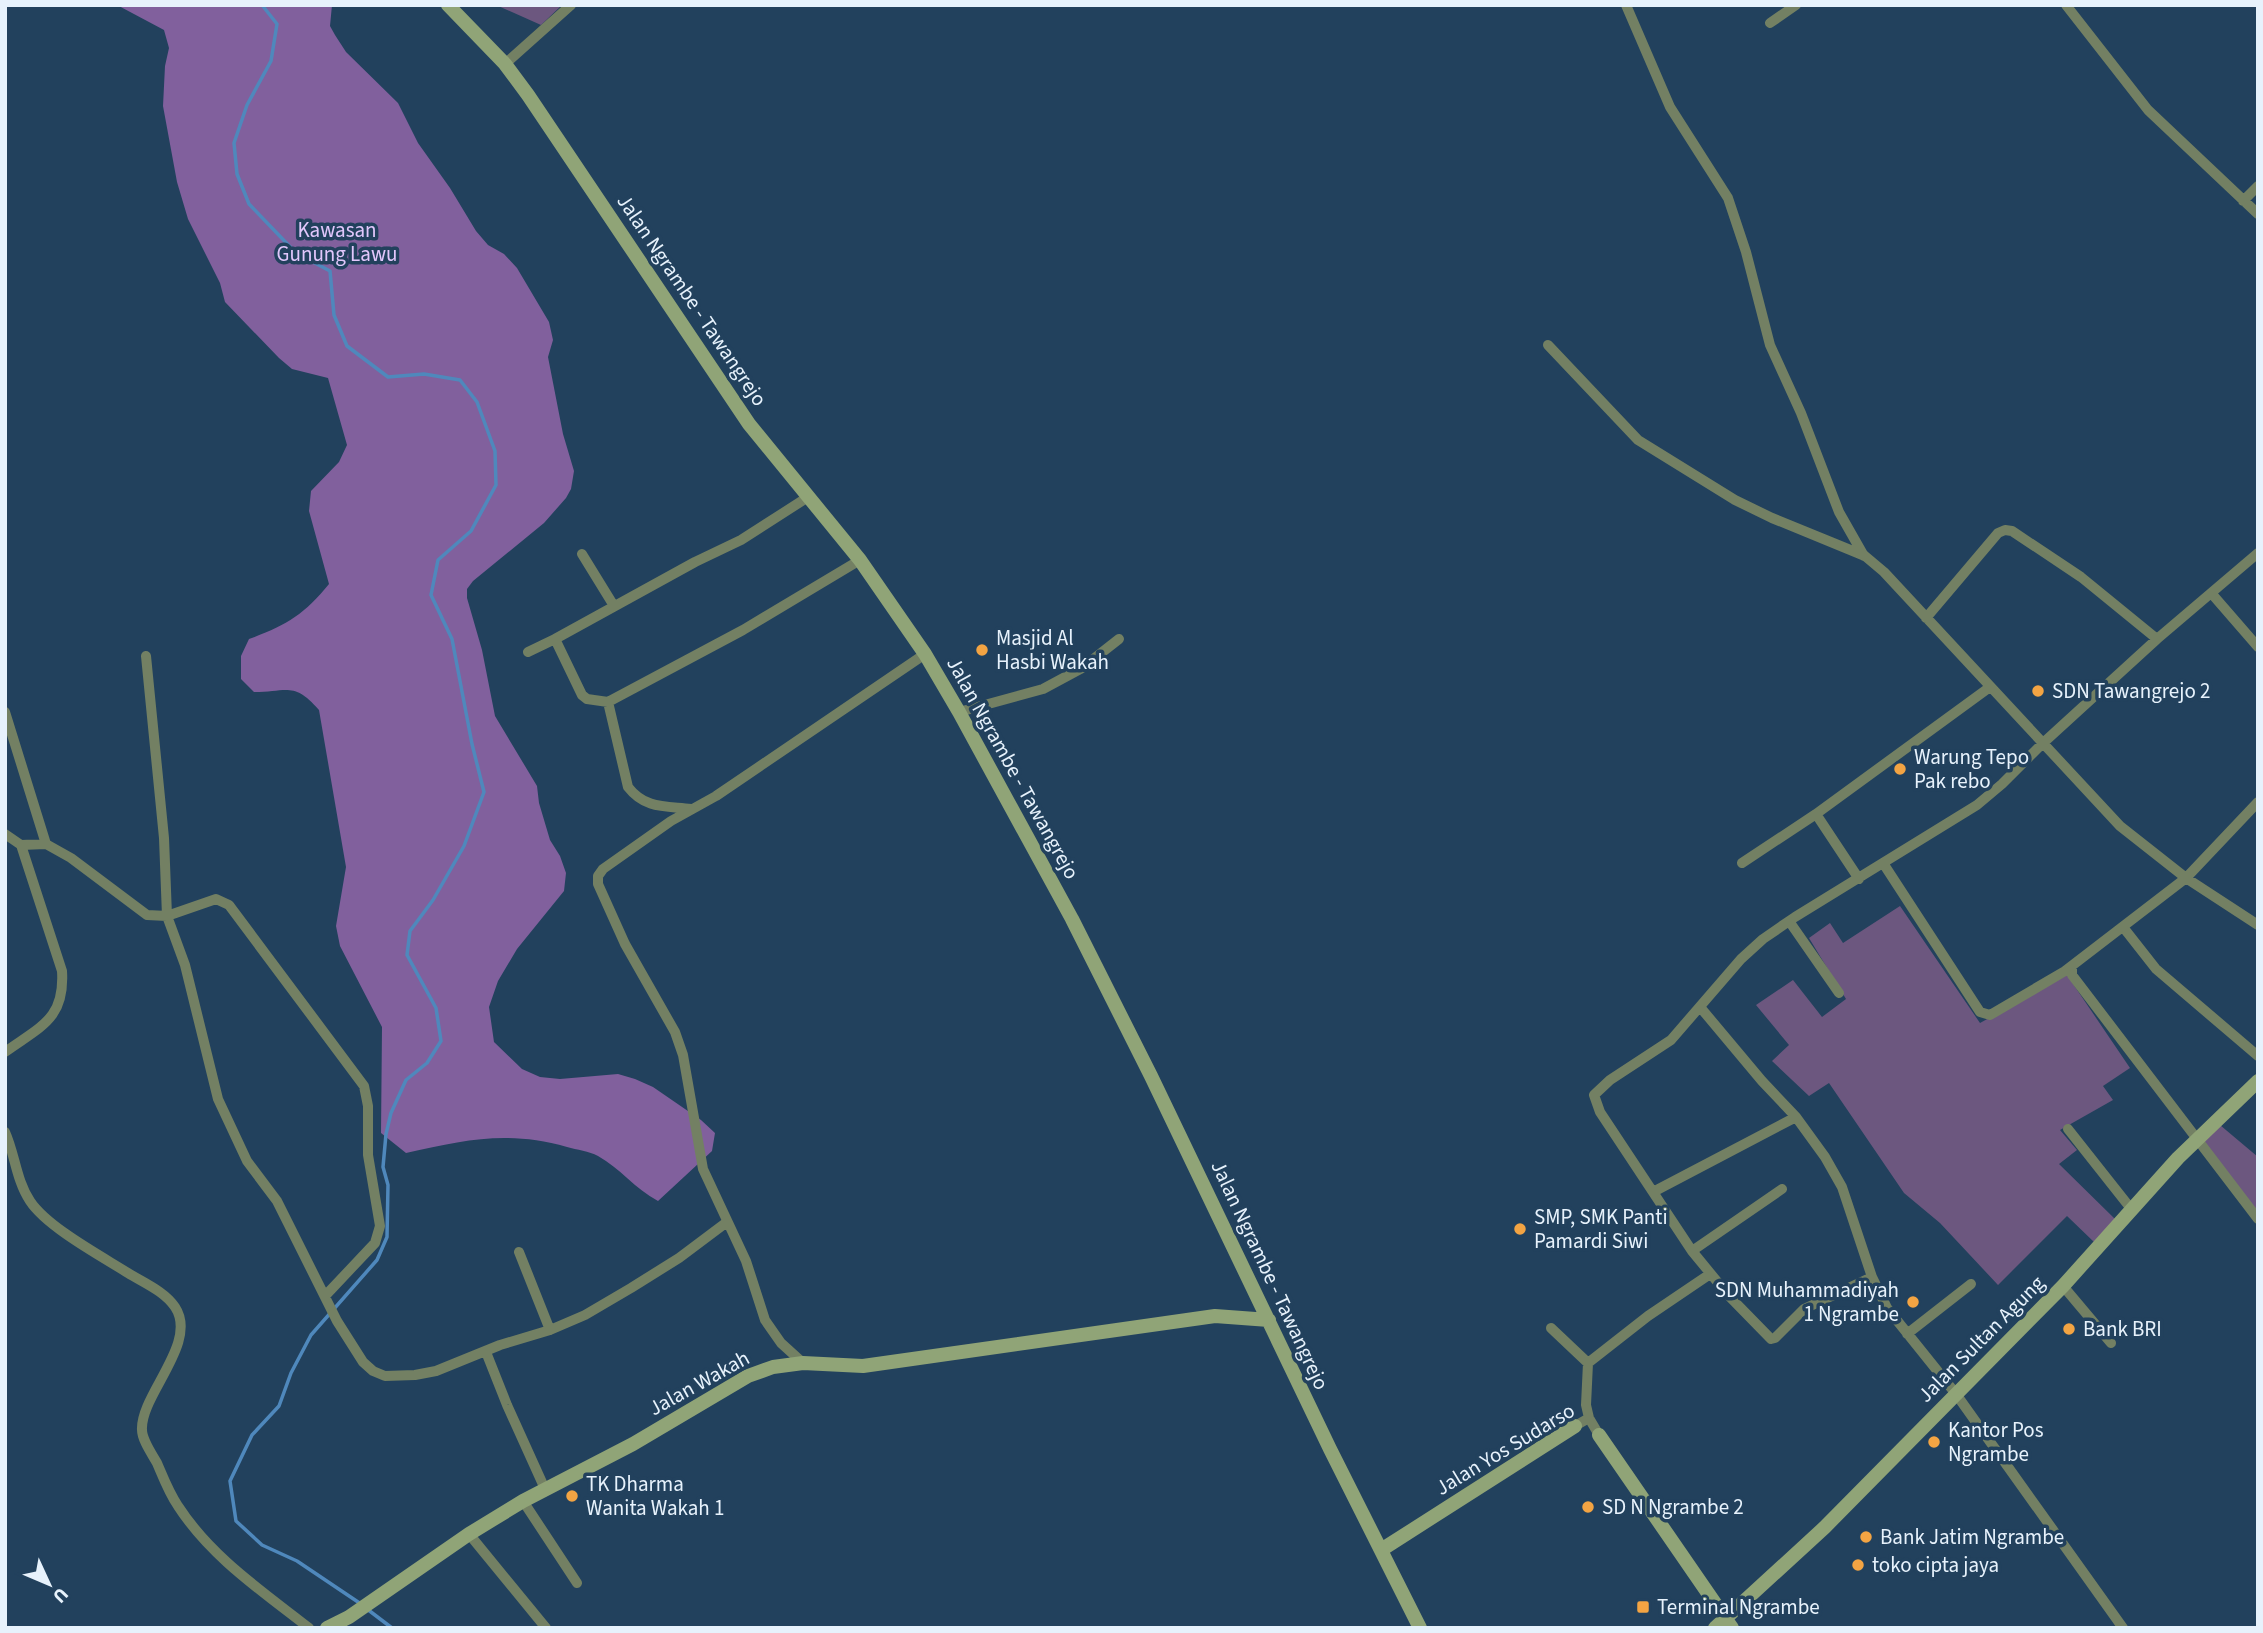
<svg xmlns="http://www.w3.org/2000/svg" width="2263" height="1633" font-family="'Source Sans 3',sans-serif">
	<rect width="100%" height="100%" fill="#22415d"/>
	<!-- green -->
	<path fill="#6c577f" d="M496 5H562L541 25Z
		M1900 906 1980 1023 2067 975 2130 1068 2103 1086 2113 1100 2060 1130 2077 1150 2059 1164 2115 1219 2094 1242 2067 1216 1998 1285 1940 1223 1904 1193 1829 1083 1809 1096 1772 1061 1789 1045 1756 1005 1793 980 1822 1017 1846 999 1809 938 1830 923 1843 943Z
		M2220 1125 2258 1157V1214L2202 1143Z"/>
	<!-- forest -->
	<path fill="#81609d" d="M117 5H332L330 26 335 35 346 52 398 103 418 143 450 188 476 231 488 245 504 254 517 268 549 322 553 340 548 357 563 434 574 471 571 489 566 498 544 523 473 581 467 589V598L482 650 495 716 537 786 539 803 550 840 560 856 566 873 564 891 517 949 498 981 489 1007 494 1042 522 1069 540 1077 560 1079 618 1074 635 1079 653 1087 701 1120 715 1133 712 1151 658 1201C635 1189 620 1168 598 1156 589 1151 577 1150 567 1147 507 1130 465 1140 406 1153L381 1133 382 1027 340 946 336 926 346 867 319 710C294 681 287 692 254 692L241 679V656L249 639C285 626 304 615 329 584L309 511 311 491 339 462 347 445 328 378 292 369 279 358 225 302 220 283 188 219 177 182 163 106 165 66 169 48 164 30Z"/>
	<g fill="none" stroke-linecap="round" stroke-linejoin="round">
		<!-- stream -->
		<path stroke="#4f88bc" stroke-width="3.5" d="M262 5 277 24 271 61 247 105 234 143 237 174 249 204 296 253 330 271 334 315 347 346 388 377 424 374 460 380 477 402 495 451 496 485 471 531 438 560 431 595 452 639 472 744 484 792 464 846 433 900 410 931 407 955 436 1008 441 1041 427 1063 406 1080 391 1113 386 1134 383 1167 388 1185 387 1237 377 1260 311 1335 291 1373 279 1406 252 1435 230 1481 236 1521 262 1545 297 1561 361 1604
			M367 1609 392 1628"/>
		<!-- street -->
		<path stroke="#738063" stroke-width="10" d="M1626 5 1670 107 1728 198 1746 252 1770 345 1801 413 1839 512 1864 556
			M2066 5 2148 110 2258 214
			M1770 23 1796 5
			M505 64 571 5
			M2243 201 2258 186
			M1548 345 1638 440 1735 500 1772 518 1865 556 1884 572 2120 826 2186 878 2258 925
			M808 497 741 540 695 562 555 639 582 695 587 699 608 702 743 630 860 560
			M582 554 614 606
			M2212 594 2258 647
			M1926 618 1998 533 2005 530 2012 531 2081 577 2157 639
			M528 652 555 639
			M146 656 164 838 167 916 185 965 218 1099 247 1161 277 1201 337 1321 363 1362 373 1371 385 1376 415 1375 436 1371 500 1345 550 1330 585 1315 631 1288 679 1258 727 1222
			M608 702 628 787C645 809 665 806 691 809
			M5 712 46 844
			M959 712 1043 689 1082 668 1119 639
			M1816 814 1859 879
			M5 834 21 845 46 844 71 858 147 915 167 916 216 899 229 905 364 1086 368 1106V1155L380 1226 375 1243 325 1296
			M1742 863 1816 814 1990 687
			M1883 863 1980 1012 1990 1015 2065 971 2186 878 2258 802
			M1789 921 1839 993
			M2123 927 2156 969 2258 1056
			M2072 966V975L2258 1219
			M1700 1007 1762 1081 1796 1117 1825 1157 1842 1187 1872 1277 1887 1308 1956 1394 2123 1628
			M5 1052C41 1026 65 1019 62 971L21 845
			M2068 1129 2132 1210
			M5 1132C15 1154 16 1180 30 1201 47 1227 101 1256 128 1273 144 1283 164 1291 175 1307 199 1343 140 1395 142 1430 142 1440 152 1454 157 1463 163 1477 169 1493 178 1506 211 1557 262 1591 309 1628
			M1653 1192 1796 1117
			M1692 1251 1782 1189
			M519 1252 550 1330
			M1872 1277 1804 1309 1775 1338 1771 1339 1729 1296 1692 1251 1600 1112 1594 1095 1610 1080 1671 1040 1741 959 1763 939 1795 917 1977 805 2002 784 2042 744 2157 639 2258 553
			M2063 1286 2111 1343
			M1551 1328 1588 1363
			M1907 1334 1971 1284
			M486 1352 507 1405 545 1489
			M803 1363 781 1343 765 1320 746 1261 703 1169 683 1055 675 1032 625 944 598 884V876L603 869 671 821 716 796 925 654
			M1589 1418 1586 1405 1588 1363 1648 1316 1710 1274
			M1575 1426 1589 1418 1599 1435
			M523 1501 577 1583
			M469 1534 546 1628"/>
		<!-- secondary -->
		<path stroke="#90a477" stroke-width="14" d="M448 5 505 64 528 95 749 424 860 560 925 654 959 712 1072 919 1151 1076 1330 1449 1420 1628
			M1599 1435 1732 1628
			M1381 1550 1575 1426
			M327 1628 349 1617 469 1534 523 1501 633 1444 748 1376 773 1367 803 1363 863 1366 1215 1316 1269 1320
			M1715 1628 1825 1527 2063 1286 2178 1158 2258 1081"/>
	</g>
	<!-- markers -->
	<g fill="#f3a443" stroke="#22415d" stroke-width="2.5">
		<circle cx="982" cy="650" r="7"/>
		<circle cx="2038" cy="691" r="7"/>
		<circle cx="1900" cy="769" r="7"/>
		<circle cx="1520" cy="1229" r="7"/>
		<circle cx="1913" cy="1302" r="7"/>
		<circle cx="2069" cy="1329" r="7"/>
		<circle cx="1934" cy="1442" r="7"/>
		<circle cx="572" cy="1496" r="7"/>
		<circle cx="1588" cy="1507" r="7"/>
		<circle cx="1866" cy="1537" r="7"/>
		<circle cx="1858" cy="1565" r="7"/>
		<rect x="1636" y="1600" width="14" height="14" rx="3.5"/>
	</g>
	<g text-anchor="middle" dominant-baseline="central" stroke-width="7" stroke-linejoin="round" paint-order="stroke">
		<!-- park labels -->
		<g font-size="21" fill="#e2c7fc" stroke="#22415d">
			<text x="337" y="230">Kawasan<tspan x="337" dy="24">Gunung Lawu</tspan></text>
		</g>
		<!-- street labels -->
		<g font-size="21" fill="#e7f2fc" stroke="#22415d">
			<text transform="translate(692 300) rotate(56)">Jalan Ngrambe - Tawangrejo</text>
			<text transform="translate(1013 768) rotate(61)">Jalan Ngrambe - Tawangrejo</text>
			<text transform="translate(1270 1275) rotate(65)">Jalan Ngrambe - Tawangrejo</text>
			<text transform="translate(1981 1339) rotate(-45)">Jalan Sultan Agung</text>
			<text transform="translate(699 1383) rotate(-29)">Jalan Wakah</text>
			<text transform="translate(1505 1449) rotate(-31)">Jalan Yos Sudarso</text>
		</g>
		<!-- poi labels -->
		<g font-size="21" fill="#e7f2fc" stroke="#22415d" text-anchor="start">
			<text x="996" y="638">Masjid Al<tspan x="996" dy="24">Hasbi Wakah</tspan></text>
			<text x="2052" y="691">SDN Tawangrejo 2</text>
			<text x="1914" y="757">Warung Tepo<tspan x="1914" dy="24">Pak rebo</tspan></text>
			<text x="1534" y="1217">SMP, SMK Panti<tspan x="1534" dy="24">Pamardi Siwi</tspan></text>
			<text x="1899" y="1290" text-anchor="end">SDN Muhammadiyah<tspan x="1899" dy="24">1 Ngrambe</tspan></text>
			<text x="2083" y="1329">Bank BRI</text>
			<text x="1948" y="1430">Kantor Pos<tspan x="1948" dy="24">Ngrambe</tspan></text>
			<text x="586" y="1484">TK Dharma<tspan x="586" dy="24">Wanita Wakah 1</tspan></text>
			<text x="1602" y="1507">SD N Ngrambe 2</text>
			<text x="1880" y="1537">Bank Jatim Ngrambe</text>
			<text x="1872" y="1565">toko cipta jaya</text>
			<text x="1657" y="1607">Terminal Ngrambe</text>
		</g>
	</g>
	<!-- border -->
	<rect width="2263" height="1633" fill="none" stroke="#e7f2fc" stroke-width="14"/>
	<!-- north arrow -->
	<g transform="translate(49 1584) rotate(134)" stroke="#22415d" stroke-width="5" paint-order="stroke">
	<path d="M0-5L12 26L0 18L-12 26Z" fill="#e7f2fc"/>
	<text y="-10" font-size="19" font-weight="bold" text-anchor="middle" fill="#e7f2fc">U</text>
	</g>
</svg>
